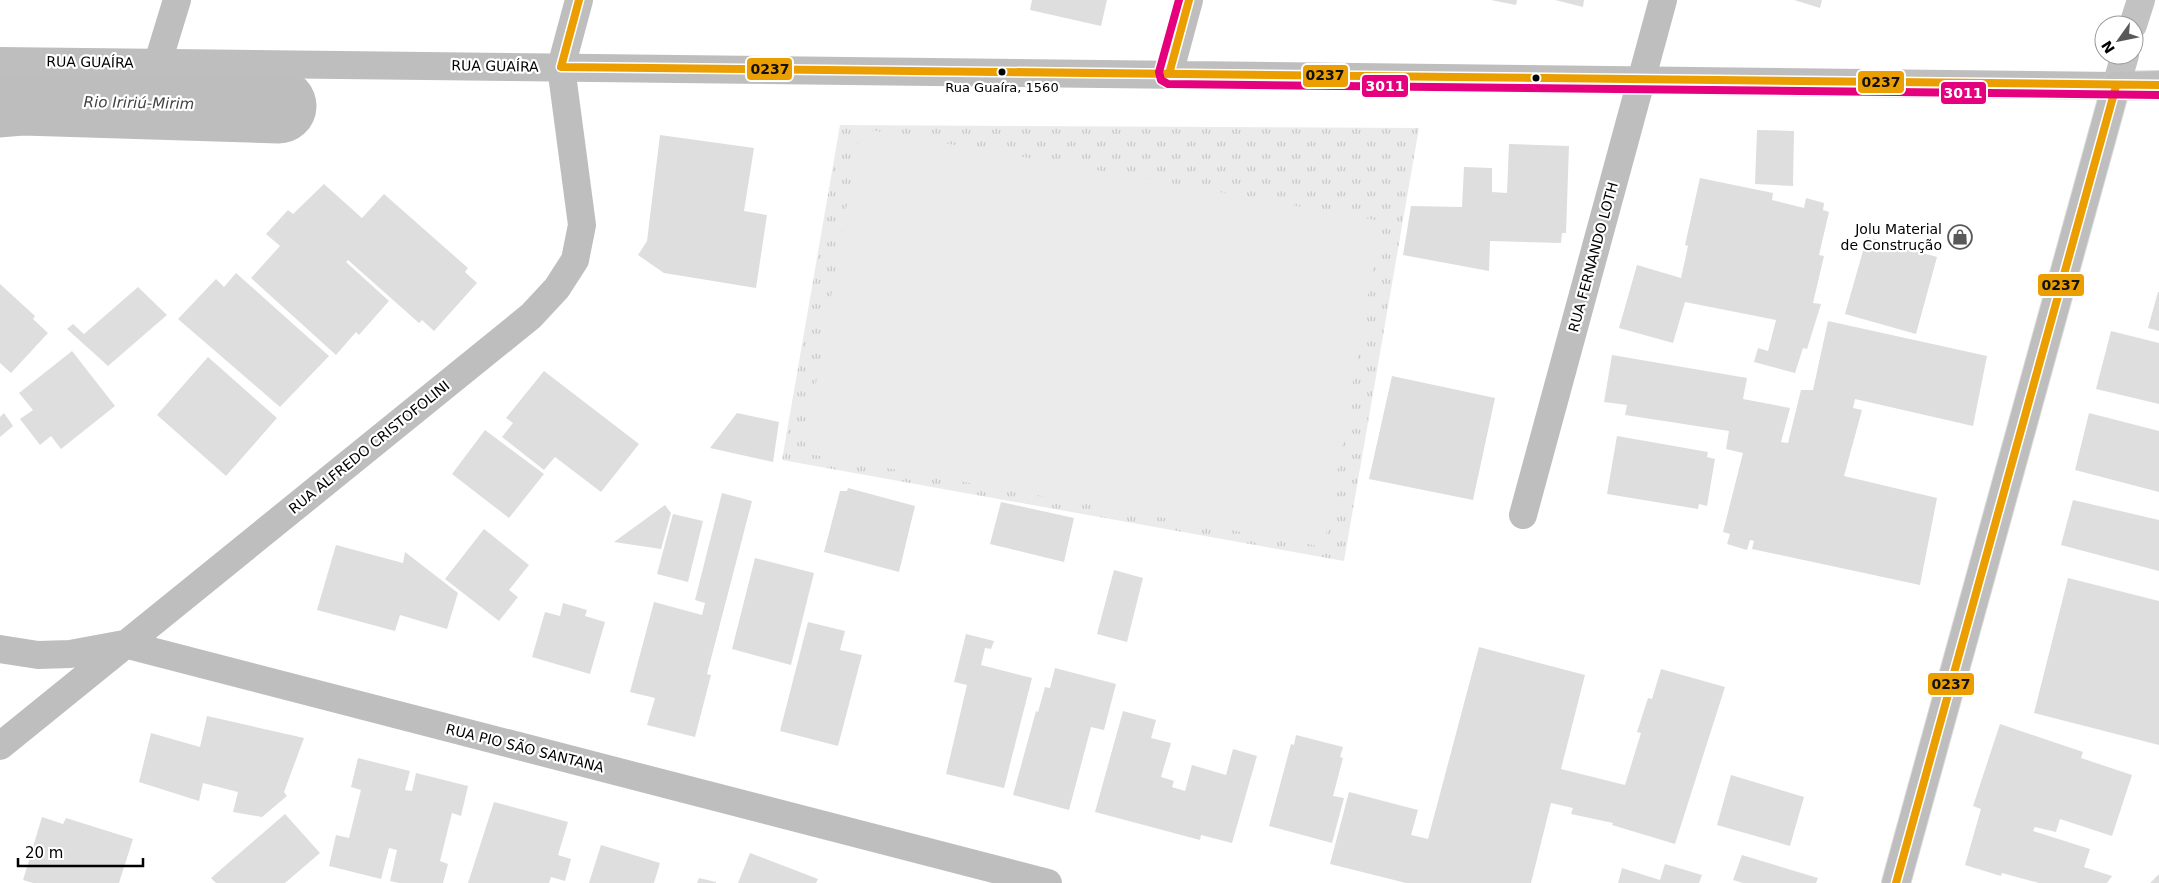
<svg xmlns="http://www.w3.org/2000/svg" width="2159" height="883" font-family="'DejaVu Sans',sans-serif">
	<defs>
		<pattern id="grass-tufts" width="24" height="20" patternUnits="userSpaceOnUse" patternTransform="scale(1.25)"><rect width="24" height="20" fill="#ebebeb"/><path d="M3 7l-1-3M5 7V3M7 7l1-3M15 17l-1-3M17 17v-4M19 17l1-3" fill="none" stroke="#c8c8c8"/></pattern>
	</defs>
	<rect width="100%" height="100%" fill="#fff"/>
	<!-- grass -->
	<path fill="url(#grass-tufts)" d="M840 125 1419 128 1344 561 782 460Z"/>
	<!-- pitch -->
	<path fill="#ebebeb" d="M860 128 1381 221 1324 547 804 453Z"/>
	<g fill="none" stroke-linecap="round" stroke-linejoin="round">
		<!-- river -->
		<path stroke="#bdbdbd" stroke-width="75" d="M0 100 24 98 279 106"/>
	</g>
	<!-- building -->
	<path fill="#dedede" d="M1032 0H1107L1101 26 1030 10Z
		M1491 0H1517L1516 5Z
		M1555 0H1584L1583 7Z
		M1794 0H1822L1820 8Z
		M1757 130 1794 131 1793 186 1755 184Z
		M660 135 754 148 744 211 767 215 756 288 664 273 638 255 647 241Z
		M1509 144 1569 146 1566 233H1562L1561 243 1490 241 1489 271 1403 255 1411 206 1462 207 1464 167 1492 168V192L1507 193Z
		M1700 178 1773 193 1772 200 1804 208 1806 198 1824 203 1823 210 1829 212 1819 255 1824 256 1813 303 1821 304 1807 349 1803 348 1795 373 1754 362 1758 348 1768 351 1776 320 1685 302 1673 343 1619 328 1637 265 1681 278 1688 246 1685 245Z
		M324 184 362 218 384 194 468 268 465 272 477 283 434 331 422 320 419 323 348 260 346 262 389 301 359 335 356 332 336 355 251 278 280 246 266 234 288 210 293 214Z
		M1867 237 1937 257 1916 334 1845 314Z
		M236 273 329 356 280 407 178 319 216 279 224 287Z
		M0 284 35 316 33 319 48 333 11 373 0 363Z
		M138 287 167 315 108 366 67 329 73 324 84 334Z
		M2158 292H2159V331L2148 328Z
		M1828 321 1987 356 1973 426 1855 399 1853 408 1862 410 1844 476 1937 498 1920 585 1752 549 1754 541 1750 540 1747 550 1727 544 1730 534 1723 532 1743 453 1726 449 1729 431 1625 415 1627 405 1604 402 1612 355 1747 378 1743 399 1790 408 1781 442 1788 443 1801 390H1813Z
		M2111 331 2159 343V404L2096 389Z
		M72 351 115 406 61 449 51 436 40 445 20 419 33 410 19 393Z
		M208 357 277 418 226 476 157 415Z
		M544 371 639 444 601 492 555 457 544 470 502 437 513 423 506 418Z
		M1392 376 1495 398 1473 500 1369 479Z
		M4 413 13 426 0 437V417Z
		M737 413 779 422 773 462 710 448Z
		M2089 413 2159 431V492L2075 470Z
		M485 430 544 474 509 518 452 474Z
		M1617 436 1708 452 1707 457 1715 459 1707 506 1699 504 1698 509 1607 494Z
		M848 488 915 506 899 572 824 552 840 491H847Z
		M722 493 752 501 707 674 711 675 695 737 647 725 655 698 630 692 654 602 702 615 705 603 695 600Z
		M2073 500 2159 520V571L2061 545Z
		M1001 502 1074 518 1064 562 990 544Z
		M665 505 671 513 661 549 614 542Z
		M673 514 703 521 688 582 657 574Z
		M484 529 529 565 509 590 518 597 499 621 445 579Z
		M336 545 403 563 405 552 458 593 447 629 400 615 395 631 317 610Z
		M755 558 814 573 791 665 732 649Z
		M1114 570 1143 578 1127 642 1097 634Z
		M2068 578 2159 601V745L2034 713Z
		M563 603 587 610 585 616 605 622 590 674 532 657 545 612 560 616Z
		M808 622 845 631 840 650 862 655 838 746 780 731Z
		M966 634 994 641 991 649 985 648 981 665 1032 678 1004 788 946 774 967 685 954 682Z
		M1479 647 1585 675 1561 769 1625 785 1641 733 1637 732 1648 698 1652 699 1661 669 1725 687 1675 844 1612 825 1613 823 1571 814 1573 808 1551 803 1531 883H1406L1330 864 1349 792 1418 810 1411 835 1428 839Z
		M1055 668 1116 684 1104 730 1091 727 1069 810 1013 795 1036 711 1038 712 1045 687 1050 688Z
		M1123 711 1156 720 1151 738 1171 743 1161 777 1174 781 1172 787 1185 791 1192 765 1226 775 1233 749 1257 756 1232 843 1201 835 1200 840 1095 812Z
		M207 716 304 738 284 792 287 796 262 817 233 812 238 792 203 783 199 801 139 782 151 733 200 747Z
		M2000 724 2083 752 2081 758 2132 775 2112 836 2060 819 2056 832 2035 827 2033 831 2090 849 2084 867 2112 876 2107 883H2039L2002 873 2001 876 1965 865 1981 809 1973 806Z
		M1296 735 1343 747 1340 757 1343 758 1333 796 1344 798 1332 843 1269 826 1291 744 1294 745Z
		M358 758 410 771 405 790 412 791 416 773 468 786 461 816 452 813 440 861 448 864 443 883H399L390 881 397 850 389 848 381 879 329 866 336 835 349 838 361 790 351 787Z
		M1731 775 1804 797 1790 846 1717 825Z
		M494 802 568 822 558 855 571 859 565 881 551 877 549 883H468Z
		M285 814 320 853 285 883H216L211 878Z
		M42 817 63 824 66 818 133 839 119 883H33L23 880Z
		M601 845 660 863 654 883H589Z
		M750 853 818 879 816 883H738Z
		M1742 855 1818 878 1816 883H1743L1733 880Z
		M1665 864 1702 875 1699 883H1618L1622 868 1660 880Z
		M2159 874V883H2150Z
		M699 878 716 882V883H697Z"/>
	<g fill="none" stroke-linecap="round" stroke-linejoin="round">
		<!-- primary casing -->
		<g stroke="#dbdbdb" stroke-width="30">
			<path id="primary" d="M1896 883 2116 86 2159 85"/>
		</g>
		<!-- minor -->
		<path stroke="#bebebe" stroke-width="28" d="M158 62 177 0
			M1523 515 1663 0
			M0 649 38 655 70 654 124 644 1048 883
			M0 746 531 316 557 288 575 260 582 225 561 67 579 0"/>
		<!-- tertiary -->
		<path stroke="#bebebe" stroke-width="28" d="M0 61 2116 86
			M1169 74 1189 0"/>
		<!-- secondary -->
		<path stroke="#c2c2c2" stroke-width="28" d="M2133 25 2141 0
			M2116 86 2125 55"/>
		<!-- primary -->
		<use href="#primary" stroke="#bebebe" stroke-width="28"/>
		<!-- bus-1 casing -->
		<g stroke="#fff" stroke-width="11">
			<path id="bus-1" d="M579 0 561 67 2159 85
				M1169 74 1189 0
				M1896 883 2116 86"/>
		</g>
		<!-- bus-2 casing -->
		<g stroke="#fff" stroke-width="11">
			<path id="bus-2" d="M1179 0 1159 72 1161 80 1168 84 2159 95"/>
		</g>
		<!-- bus-1 -->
		<use href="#bus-1" stroke="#eb9e00" stroke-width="8"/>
		<!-- bus-2 -->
		<use href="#bus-2" stroke="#e5007d" stroke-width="8"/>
	</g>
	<!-- icons -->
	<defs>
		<g id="shop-ring" transform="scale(1.25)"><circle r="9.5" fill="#fff" stroke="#595959" stroke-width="1.5"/><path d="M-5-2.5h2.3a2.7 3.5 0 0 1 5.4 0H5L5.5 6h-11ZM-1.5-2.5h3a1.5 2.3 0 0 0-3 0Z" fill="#595959"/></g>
	</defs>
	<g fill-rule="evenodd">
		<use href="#shop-ring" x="1960" y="237"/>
	</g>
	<!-- markers -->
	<g fill="#000" stroke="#fff" stroke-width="2">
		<circle cx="1002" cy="72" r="4.5"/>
		<circle cx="1536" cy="78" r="4.5"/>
	</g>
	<g text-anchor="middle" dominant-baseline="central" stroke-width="4.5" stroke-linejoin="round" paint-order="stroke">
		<!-- bus labels -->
		<g font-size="13" fill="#000" stroke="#fff">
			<text x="1002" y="87">Rua Guaíra, 1560</text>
		</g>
		<!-- street labels -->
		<g font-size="14" fill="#000" stroke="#fff">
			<text transform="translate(90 62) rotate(1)">RUA GUAÍRA</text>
			<text transform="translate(495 66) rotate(1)">RUA GUAÍRA</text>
			<text transform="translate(1593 257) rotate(-75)">RUA FERNANDO LOTH</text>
			<text transform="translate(369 447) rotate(-39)">RUA ALFREDO CRISTOFOLINI</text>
			<text transform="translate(525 748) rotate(14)">RUA PIO SÃO SANTANA</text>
		</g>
		<!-- poi labels -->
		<g font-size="14" fill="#000" stroke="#fff" text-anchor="end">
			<text x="1942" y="229">Jolu Material<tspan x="1942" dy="16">de Construção</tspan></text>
		</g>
		<!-- water labels -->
		<g font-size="15" font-style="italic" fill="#424242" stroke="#fff">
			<text transform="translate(139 103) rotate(1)">Rio Iririú-Mirim</text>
		</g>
	</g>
	<g stroke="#fff" stroke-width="2">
		<rect x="746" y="57" width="47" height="24" rx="5" fill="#eb9e00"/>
		<rect x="1302" y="64" width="47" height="24" rx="5" fill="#eb9e00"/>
		<rect x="1857" y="70" width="48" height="24" rx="5" fill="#eb9e00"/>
		<rect x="1361" y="74" width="48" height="24" rx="5" fill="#e5007d"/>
		<rect x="1940" y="81" width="47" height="24" rx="5" fill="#e5007d"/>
		<rect x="2037" y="273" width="48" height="24" rx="5" fill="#eb9e00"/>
		<rect x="1927" y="672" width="48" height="24" rx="5" fill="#eb9e00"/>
	</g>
	<g font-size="14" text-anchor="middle" font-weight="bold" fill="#fff">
		<text x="1385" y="91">3011</text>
		<text x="1963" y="98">3011</text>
	</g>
	<g font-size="14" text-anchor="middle" font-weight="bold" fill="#111">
		<text x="770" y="74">0237</text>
		<text x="1325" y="80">0237</text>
		<text x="1881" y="87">0237</text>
		<text x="2061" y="290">0237</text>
		<text x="1951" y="689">0237</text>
	</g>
	<!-- north arrow -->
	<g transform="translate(2119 40) rotate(237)"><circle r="24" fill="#ffffff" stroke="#999999"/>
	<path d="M0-4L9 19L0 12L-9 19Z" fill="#595959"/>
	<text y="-8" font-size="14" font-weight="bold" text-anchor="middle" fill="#000000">N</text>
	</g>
	<!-- scale -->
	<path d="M18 858v8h125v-8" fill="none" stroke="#000000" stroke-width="2.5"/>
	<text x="25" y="858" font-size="15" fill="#000000" stroke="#ffffff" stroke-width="4" paint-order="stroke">20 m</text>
</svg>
